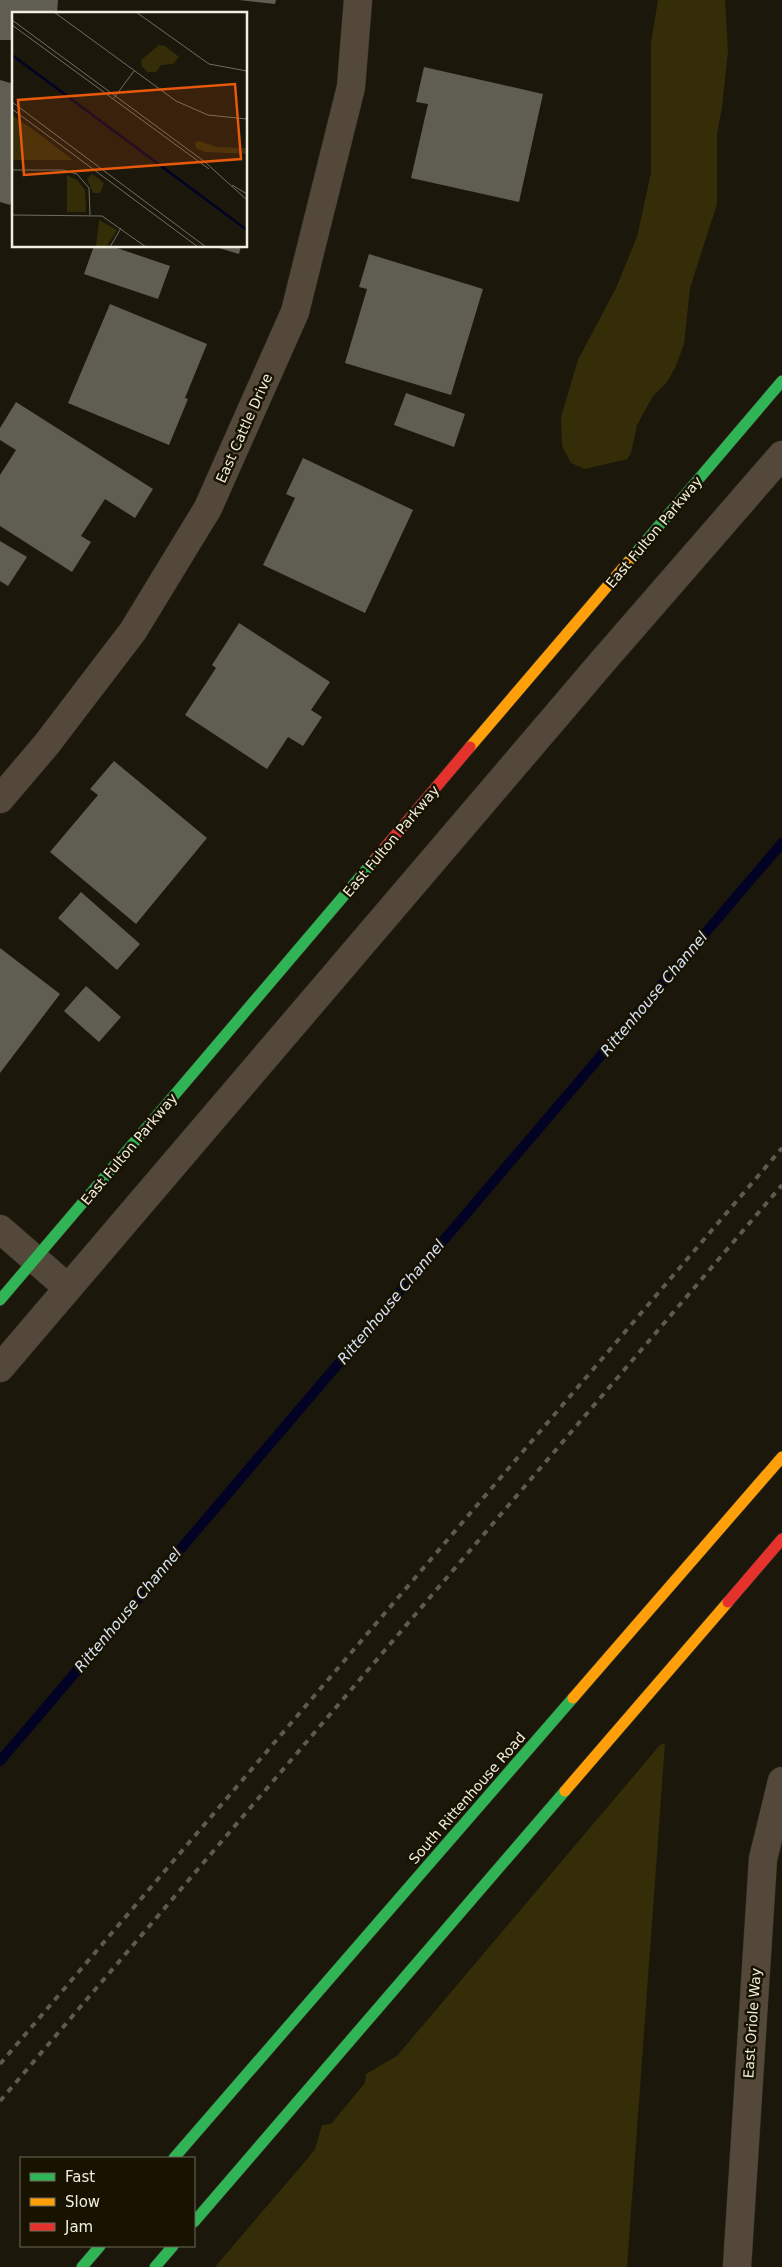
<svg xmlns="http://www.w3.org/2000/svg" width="782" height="2267" font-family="'DejaVu Sans',sans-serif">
	<rect width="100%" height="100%" fill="#1b180b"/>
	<!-- green -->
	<path fill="#352d08" d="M658 0H725L728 51 722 107 717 135V204L690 288 684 344 675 368 667 382 653 396 637 425 631 453 627 459 585 469 571 463 562 446 561 417 578 360 616 288 637 237 651 173V43Z
		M665 1743 627 2267H215L309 2157 315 2149 322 2125 331 2124 365 2083 366 2074 397 2056 660 1745Z"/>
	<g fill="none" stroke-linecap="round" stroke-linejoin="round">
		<!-- stream -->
		<path stroke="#020225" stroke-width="10" d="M0 1761 782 843"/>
	</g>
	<!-- building -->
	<path fill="#605d52" d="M0 0H58L57 14H14V40H0Z
		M239 0H276L275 4Z
		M424 67 543 94 519 202 411 178 428 104 416 102Z
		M0 80 14 84V192L10 205 0 202Z
		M94 246H111L170 266 158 299 84 274Z
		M212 246H241L239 254Z
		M369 254 483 289 451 395 345 363 367 289 359 287Z
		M110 304 207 344 185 398 188 399 169 445 68 403Z
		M406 393 465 414 454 447 394 425Z
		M16 402 153 489 135 518 105 499 81 536 91 542 72 572 0 526V475L16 450 0 440V428Z
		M303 458 413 510 365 613 263 565 295 498 286 494Z
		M0 541 27 557 8 586 0 581Z
		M239 623 330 682 311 710 322 717 303 746 288 737 267 769 185 715 216 668 212 665Z
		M114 761 207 838 136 924 50 852 98 795 90 789Z
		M81 892 140 944 117 970 58 918Z
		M0 948 60 994 0 1073Z
		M86 986 121 1017 99 1042 64 1011Z"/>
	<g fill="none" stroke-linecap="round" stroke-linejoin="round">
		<!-- street casing -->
		<g stroke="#37352a" stroke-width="29">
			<path id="street" d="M0 799 46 745 133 631 208 508 295 312 351 87 358 0
				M0 1229 68 1288
				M0 1368 603 661 782 455
				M737 2267 763 1859 782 1781"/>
		</g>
		<!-- fast casing -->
		<g stroke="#37352a" stroke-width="12">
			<path id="fast" d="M628 562 782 381
				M0 1300 376 858
				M174 2158 573 1698
				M194 2222 565 1791
				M82 2267 100 2246
				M155 2267 173 2246"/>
		</g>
		<!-- slow casing -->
		<g stroke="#37352a" stroke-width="12">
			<path id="slow" d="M470 747 628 562
				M573 1698 782 1457
				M565 1791 728 1602"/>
		</g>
		<!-- jam casing -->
		<g stroke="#37352a" stroke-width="12">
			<path id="jam" d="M376 858 470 747
				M728 1602 782 1539"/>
		</g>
		<!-- street -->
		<use href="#street" stroke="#54483b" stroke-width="28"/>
		<!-- fast -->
		<use href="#fast" stroke="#30b455" stroke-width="11"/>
		<!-- slow -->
		<use href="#slow" stroke="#ff9f0a" stroke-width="11"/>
		<!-- jam -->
		<use href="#jam" stroke="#e5322d" stroke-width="11"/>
		<!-- rail -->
		<path stroke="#61594e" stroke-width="4" stroke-dasharray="6 6" stroke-linecap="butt" d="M0 2064 782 1148
			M0 2101 782 1185"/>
	</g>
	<g text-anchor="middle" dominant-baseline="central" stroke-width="5" stroke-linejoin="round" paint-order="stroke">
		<!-- street labels -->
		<g font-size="14" fill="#f1eedf" stroke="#181200">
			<text transform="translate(244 428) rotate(-66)">East Cattle Drive</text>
			<text transform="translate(654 532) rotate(-50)">East Fulton Parkway</text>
			<text transform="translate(391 841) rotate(-50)">East Fulton Parkway</text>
			<text transform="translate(129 1149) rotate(-50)">East Fulton Parkway</text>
			<text transform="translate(467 1798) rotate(-49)">South Rittenhouse Road</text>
			<text transform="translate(752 2023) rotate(-86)">East Oriole Way</text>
		</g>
		<!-- water labels -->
		<g font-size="15" font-style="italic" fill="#d7e3f6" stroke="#181200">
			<text transform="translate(654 994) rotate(-50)">Rittenhouse Channel</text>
			<text transform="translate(391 1302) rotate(-50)">Rittenhouse Channel</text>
			<text transform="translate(128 1610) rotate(-50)">Rittenhouse Channel</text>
		</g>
	</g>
	<!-- overview -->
	<g transform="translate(12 12)">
		<rect width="235" height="235" fill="#1b180b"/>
		<path d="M147 33 153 34 167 45 161 52 149 53 144 60H135L130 54 129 48ZM0 103 22 118 61 148H0ZM187 129 205 135 235 136V142L193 140 184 136 183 130ZM80 162 92 171 88 181H81L75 167ZM55 163 66 169 73 178 74 200H55ZM87 208 105 218 94 235H84Z" fill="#352d08"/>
		<path fill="none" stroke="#020225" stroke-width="2.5" d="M0 43 235 218"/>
		<path fill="none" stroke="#716e60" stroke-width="1" d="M42 0 164 89 196 103 235 107M124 0 197 52 235 59M0 8 193 150 235 188M0 13 197 157M102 86 122 59M0 90 194 235M0 97 186 235M0 158H51L65 162 77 176 78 203M220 173 235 182M0 203 90 204 134 235M98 235 109 216"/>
		<path fill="#e8590c" fill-opacity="0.15" stroke="#e8590c" stroke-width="2.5" d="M223 72 229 147 12 163 6 88Z"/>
		<rect width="235" height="235" fill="none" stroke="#f1eedf" stroke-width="2.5"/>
	</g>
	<!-- legend -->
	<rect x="20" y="2157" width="175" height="90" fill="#181200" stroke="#6f6a59"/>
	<rect x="30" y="2173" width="25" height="8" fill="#30b455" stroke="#6f6a59"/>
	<text x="65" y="2182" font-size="15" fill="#f1eedf">Fast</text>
	<rect x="30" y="2198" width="25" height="8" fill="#ff9f0a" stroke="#6f6a59"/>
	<text x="65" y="2207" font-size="15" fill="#f1eedf">Slow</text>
	<rect x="30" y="2223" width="25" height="8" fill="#e5322d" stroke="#6f6a59"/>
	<text x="65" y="2232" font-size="15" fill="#f1eedf">Jam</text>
</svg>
